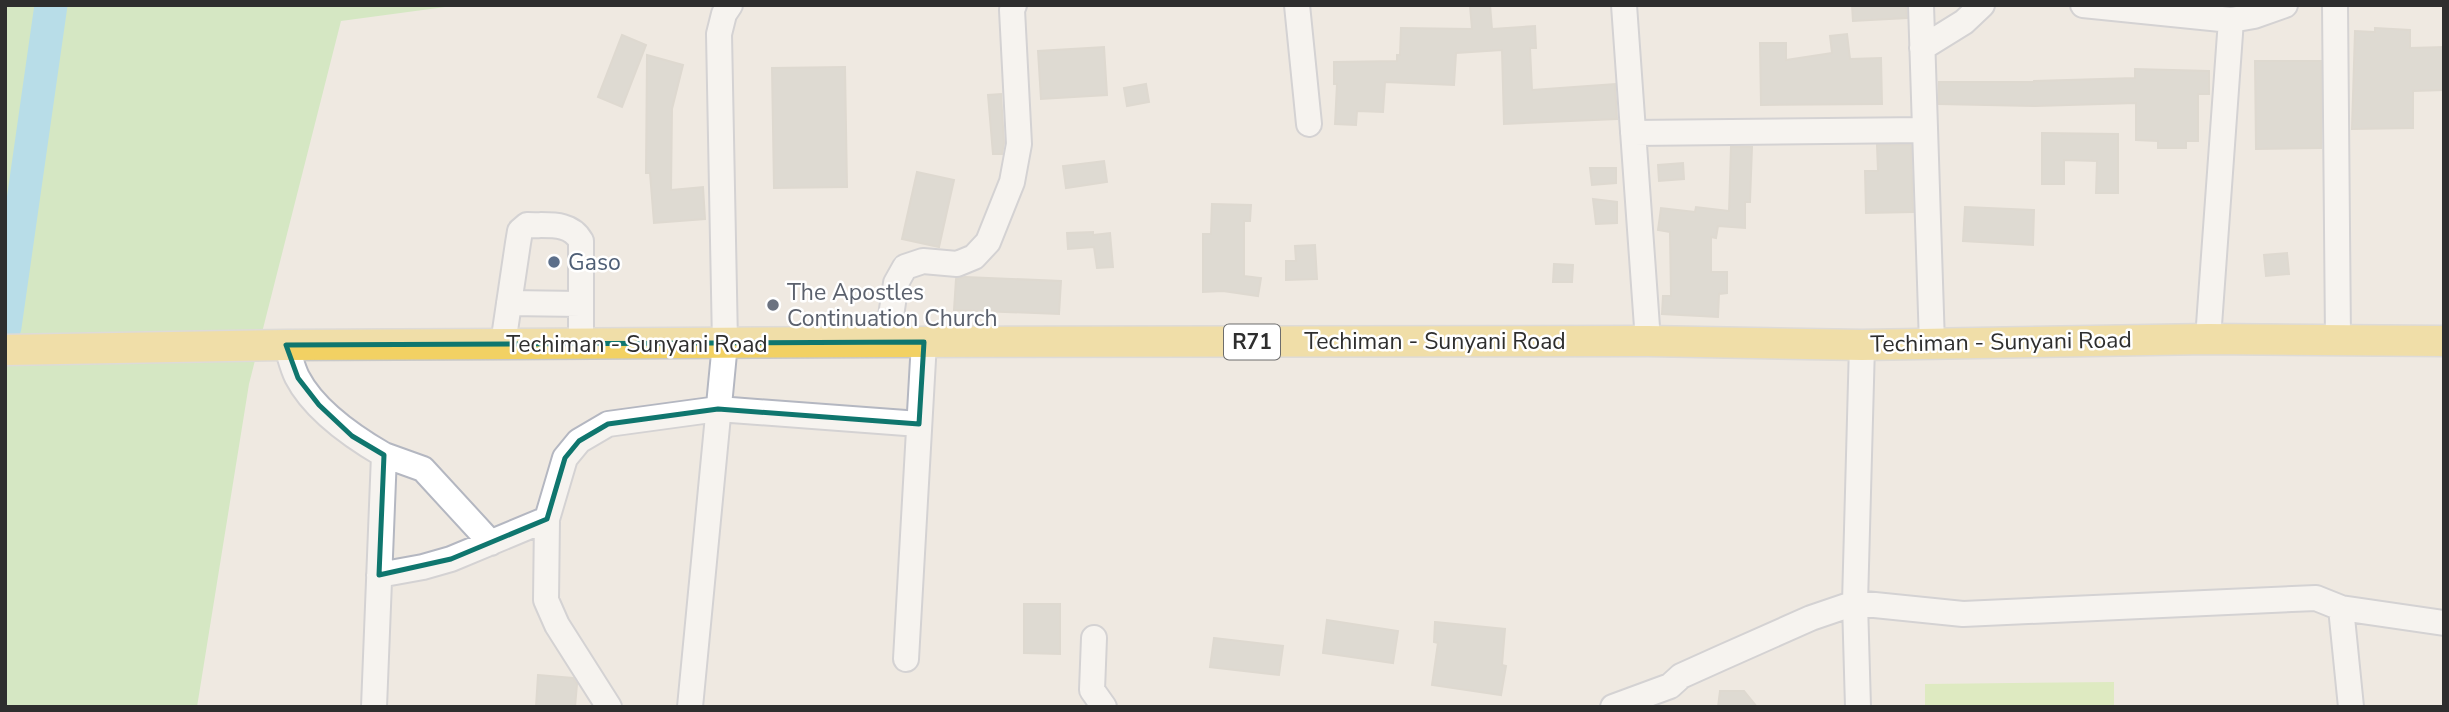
<svg xmlns="http://www.w3.org/2000/svg" width="2449" height="712" font-family="'Nunito Sans',sans-serif">
	<rect width="100%" height="100%" fill="#efe9e1"/>
	<!-- green -->
	<path fill="#b6e59e" d="M5 5H460L341 21 249 384 197 707H5Z"/>
	<!-- pitch -->
	<path fill="#c9ec9a" d="M2114 682V707H1925V684Z"/>
	<g fill="none" stroke-linecap="round" stroke-linejoin="round">
		<!-- river -->
		<path stroke="#75cff0" stroke-width="33" d="M5 327 51 5"/>
	</g>
	<!-- building -->
	<path fill="#cbc7bf" stroke="#cbc5ba" stroke-width="2" d="M1485 5H1490L1492 29 1535 26 1536 48H1530L1532 90 1615 84 1617 119 1504 124 1502 50 1456 53 1454 85 1385 82 1383 112 1357 111 1356 125 1335 124 1337 84H1334V62L1397 61V55H1400L1401 28 1472 29 1470 6Z
		M1852 5H1906L1907 18 1853 21Z
		M2375 28 2410 30V48L2444 47V90L2413 91V128L2352 129 2355 31 2375 32Z
		M1847 34 1850 59 1881 58 1882 104 1761 105 1760 43H1786V60L1832 53 1830 36Z
		M622 35 646 45 622 107 598 97Z
		M1104 47 1107 95 1041 99 1038 51Z
		M647 55 683 65 672 109 671 190 703 187 705 219 654 223 650 173H646Z
		M2255 61H2321V148L2256 149Z
		M845 67 847 187 774 188 772 68Z
		M2135 69 2209 71V94H2198V141H2186V148H2158V141L2136 140V103L2035 106 1939 104V82H2034V81L2135 78Z
		M1146 84 1149 102 1127 106 1124 88Z
		M1001 94 1004 143 1002 154H993L988 95Z
		M2042 133 2118 134V193H2096L2097 161 2064 160V184H2042Z
		M1877 145H1911L1913 212 1866 213 1865 171H1878Z
		M1731 147H1752L1750 202H1745V228L1718 226 1716 238 1711 237V272H1727V293L1719 294 1718 317 1662 314 1663 296H1671L1670 232 1658 230 1661 208 1695 212 1696 207 1729 211Z
		M1104 161 1107 182 1066 188 1063 166Z
		M1683 163 1684 179 1659 181 1658 165Z
		M1590 168H1616V183L1592 185Z
		M917 172 954 180 939 247 902 239Z
		M1593 199 1617 202V223L1596 224Z
		M1212 204 1251 205 1250 221H1244V276L1261 278 1258 296 1223 291 1203 292V234H1211Z
		M1965 207 2034 210 2033 245 1963 241Z
		M1093 232V235L1110 233 1113 267 1097 268 1094 247 1068 249 1067 233Z
		M1315 245 1317 279 1286 280V261H1296L1295 246Z
		M2287 253 2289 274 2266 276 2264 255Z
		M1554 264 1573 265 1572 282H1553Z
		M965 277 1061 281 1059 314 954 310 956 279Z
		M1024 604H1060V654L1024 653Z
		M1327 620 1398 631 1393 663 1323 653Z
		M1435 622 1505 629 1502 665 1506 666 1501 695 1432 685 1438 643 1434 642Z
		M1214 638 1283 646 1279 675 1210 667Z
		M538 675 573 678 577 684 575 707H536Z
		M1720 691H1744L1757 707H1718Z"/>
	<g fill="none" stroke-linecap="round" stroke-linejoin="round">
		<!-- minor casing -->
		<g stroke="#b4b7c1" stroke-width="28">
			<path id="minor" d="M1297 5 1309 124
				M1624 5 1648 341
				M1921 5 1932 344
				M2083 5 2231 20
				M2335 5 2338 339
				M1922 48 1964 22 1982 5
				M1633 133 1925 130
				M509 303 581 304
				M2208 339 2231 20 2254 16 2285 5
				M887 342 896 283 905 267 923 261 957 264 974 257 988 242 1012 182 1019 144 1012 10 1014 5
				M503 344 518 243 520 231 527 225C547 226 570 221 581 241V344
				M286 345C290 356 292 367 297 377 314 410 353 437 384 455L374 707
				M384 455 423 469 491 543
				M379 575 423 567 451 559 547 519
				M2341 608 2444 623
				M1094 638 1092 690 1104 707
				M906 659 924 342
				M609 707 557 625 546 600 547 519 565 458 579 441 608 424 718 409 919 424
				M690 707 725 343 719 34 724 14 730 5
				M1613 707 1670 686 1681 676 1721 658 1811 618 1855 603 1862 345
				M1858 707 1855 603 1963 614 2316 598 2341 608 2351 707"/>
		</g>
		<!-- major casing -->
		<g stroke="#c9c9c9" stroke-width="33">
			<path id="major" d="M5 350 286 345 887 342 1648 341 1862 345 2208 339 2444 341"/>
		</g>
		<!-- minor -->
		<use href="#minor" stroke="#fff" stroke-width="24"/>
		<!-- major -->
		<use href="#major" stroke="#f2d163" stroke-width="30"/>
	</g>
	<!-- marked area -->
	<path d="M0 0H2449V712H0ZM924 342 919 424 718 409 608 424 579 441 565 458 547 519 451 559 379 575 384 455 352 436 319 405 298 378 286 345Z" fill="#efe9e1" fill-opacity=".55" fill-rule="evenodd"/>
	<path fill="none" stroke="#0f766e" stroke-width="5" stroke-linejoin="round" d="M924 342 919 424 718 409 608 424 579 441 565 458 547 519 451 559 379 575 384 455 352 436 319 405 298 378 286 345Z"/>
	<!-- markers -->
	<circle fill="#5c6f8a" stroke="#fff" stroke-width="2.5" cx="554" cy="262" r="7"/>
	<circle fill="#6b7280" stroke="#fff" stroke-width="2.5" cx="773" cy="305" r="7"/>
	<g text-anchor="middle" dominant-baseline="central" stroke-width="5" stroke-linejoin="round" paint-order="stroke">
		<!-- shield labels -->
		<rect fill="#fff" stroke="#6d6d6d" stroke-width="2" x="1224" y="324.5" width="56" height="35" rx="5"/>
		<g font-size="21" font-weight="bold" fill="#2e2e2e">
			<text x="1252" y="342">R71</text>
		</g>
		<!-- service labels -->
		<g font-size="23" fill="#4e5e75" stroke="#fff" text-anchor="start">
			<text x="568" y="262">Gaso</text>
		</g>
		<!-- worship labels -->
		<g font-size="23" fill="#5b616d" stroke="#fff" text-anchor="start">
			<text x="787" y="292">The Apostles<tspan x="787" dy="26">Continuation Church</tspan></text>
		</g>
		<!-- street labels -->
		<g font-size="23" fill="#2e2e2e" stroke="#fff">
			<text x="1435" y="341">Techiman - Sunyani Road</text>
			<text transform="translate(2001 342) rotate(-1)">Techiman - Sunyani Road</text>
			<text x="637" y="344">Techiman - Sunyani Road</text>
		</g>
	</g>
	<!-- border -->
	<rect width="2449" height="712" fill="none" stroke="#2e2e2e" stroke-width="14"/>
</svg>
